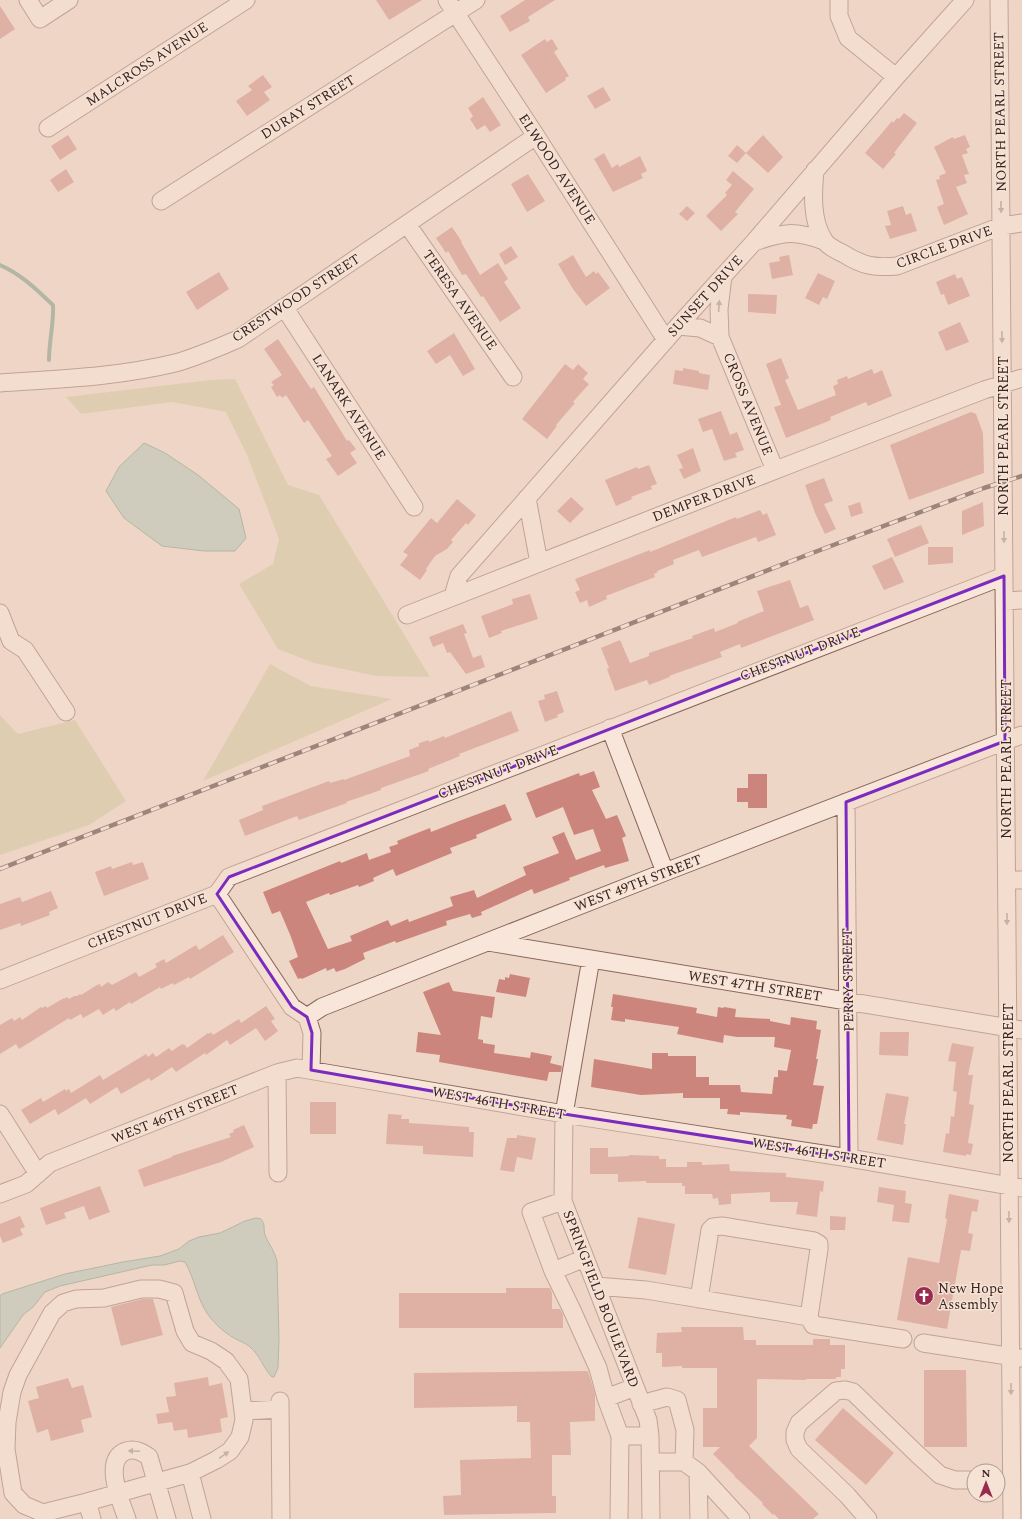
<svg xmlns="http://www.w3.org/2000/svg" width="1022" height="1519" font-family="Spectral,serif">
	<rect width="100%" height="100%" fill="#eed6c6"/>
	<!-- green -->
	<path fill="#cdc39a" d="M235 379 288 485 319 495 430 677 376 676 314 663 278 649 239 584 273 564 279 539 247 455 226 412 172 402 81 414 66 397 211 380Z
		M270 664 311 686 392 699 203 781Z
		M0 715 18 734 75 720 126 801 89 825 0 855Z"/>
	<!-- water -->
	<path fill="#a8c2b2" stroke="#6e917d" d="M144 443 165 453 198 475 239 509 246 538 235 551H204L162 546 124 518 106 491 119 467Z
		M256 1218 261 1219C266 1226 263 1228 265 1235 269 1245 275 1251 277 1262L279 1339 278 1368 274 1377H272C263 1368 260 1355 250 1347 246 1343 239 1341 234 1338 225 1333 215 1324 209 1316 197 1300 195 1279 185 1262L180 1261 164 1265H152L60 1286 45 1292 33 1307 23 1315 0 1348V1296L2 1294 65 1274 123 1262 160 1256 179 1249 189 1241 199 1237 220 1233 245 1221Z"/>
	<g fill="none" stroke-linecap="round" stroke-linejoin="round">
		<!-- stream -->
		<path stroke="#6e917d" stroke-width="4" d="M0 265C21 274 37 290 53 305 54 323 49 341 49 360"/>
	</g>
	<!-- building -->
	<path fill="#cc857d" d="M376 0H422L389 20Z
		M525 0H555L528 17 530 21 510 32 500 16Z
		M0 6 15 29 0 39Z
		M545 39 547 42 552 39 558 49 554 52 569 76 565 78 566 80 546 93 521 55Z
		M263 75 272 87 264 92 270 100 247 116 236 101 252 90 248 86Z
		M603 87 611 100 595 109 587 96Z
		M483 97 501 125 490 132 485 125 477 130 470 119 473 116 468 108Z
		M904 113 917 123 894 153 896 154 883 169 865 153 892 121 893 123 897 118 899 119Z
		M68 135 77 149 60 160 51 146Z
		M763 135 783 157 768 173 746 153Z
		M965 135 970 147 966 149 968 153 962 155 969 174 964 175 967 183 956 187 968 214 944 225 937 207 944 204 936 180 940 179 939 176 946 173 934 147 953 137 954 139Z
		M737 145 746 153 737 163 728 156Z
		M604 153 612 168 618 164 619 167 640 156 647 171 641 174 643 178 613 192 594 159Z
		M66 169 74 182 58 192 50 180Z
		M733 171 754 189 735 212 738 214 721 231 706 216 727 195 725 193 732 185 726 180Z
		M528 174 545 201 527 212 511 184Z
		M687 206 695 213 687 221 679 214Z
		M903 206 906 215 911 213 917 231 890 239 885 226 891 225 887 211Z
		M452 227 462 242H461L480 275 498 263 508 279 504 282 521 308 500 322 483 296 481 297 466 274 462 275 448 251 446 253 436 238Z
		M511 246 518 257 505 265 499 254Z
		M573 255 586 277 594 271 596 274 598 272 610 288 586 306 573 289 558 264Z
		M789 255 793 275 772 279 769 263 780 261 779 257Z
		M219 272 229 289 197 310 186 292Z
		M818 273 835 281 827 299 823 297 819 305 805 298Z
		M955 274 957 279 962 277 970 296 948 305 944 294 941 295 936 282Z
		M748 294 777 295 776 314 748 312Z
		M960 322 969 342 946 351 938 332Z
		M454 333 475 369 463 376 450 355 436 364 427 351Z
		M278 339 311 389 314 387 347 441 349 440 356 449 350 453 357 463 338 476 326 459 332 456 308 420 304 423 286 395 282 398 280 395 277 397 271 387 274 385 271 382 282 375 264 349Z
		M781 358 789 378 785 380 798 410 836 395 833 386 838 384 837 380 847 376 848 379 872 369 874 374 882 370 892 396 868 406 866 402 830 417 831 420 786 438 774 407 781 405 766 364Z
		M565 364 573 370 578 364 588 373 583 379 589 384 573 402 575 403 556 425 557 426 547 439 522 419Z
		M683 368 699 371V373L710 375 708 390 673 384 675 370 683 371Z
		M721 411 730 435 737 432 744 450 735 453 737 457 724 461 712 429 703 432 698 419Z
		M971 412 976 414 983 433 984 473 909 500 890 445Z
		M693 448 701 471 684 479 679 469 683 468 677 455Z
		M649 465 657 484 651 486 652 489 631 497 632 499 616 506 605 480 637 467 638 469Z
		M824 478 833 501 824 504 836 529 825 534 815 513 805 485Z
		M571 497 584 509 570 523 557 511Z
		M457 499 476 515 468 525 466 523 451 540 453 542 447 549 435 556 426 569 427 570 420 580 400 565 408 555 403 552 431 518 437 523Z
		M860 502 863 513 851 517 848 506Z
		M983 502 984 526 962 535V511Z
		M760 510 763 515 767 513 776 535 758 542 756 537 702 557 699 550 673 560 674 564 657 571 658 572 654 574 655 577 606 596 607 599 589 607 587 600 580 603 575 592 580 590 575 579 650 550V552L736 517 737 519Z
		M921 525 929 543 895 557 887 539Z
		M928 547H953V563L928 565Z
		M892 557 904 582 884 590 872 566Z
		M790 580 800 608 808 605 814 620 741 648 740 644 720 652 722 657 669 676 670 677 649 685 647 680 615 691 607 669 609 668 601 648 620 640 630 663 649 656V653L693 638 692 636 714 628 715 632 738 623 737 622 764 611 757 591Z
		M530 594 538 619 501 631 502 633 489 638 481 616 513 604 512 599Z
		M463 624 467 633 464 634 473 658 481 655 485 667 466 674 450 652 447 653 443 643 433 647 429 637Z
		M557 691 564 712 557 715 558 717 545 722 538 701 545 699 544 695Z
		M511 711 519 731 459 754 460 756 428 769 429 771 381 788V790L346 802 347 803 299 820 297 816 245 836 239 820 263 810 262 806 329 781 330 783 344 779V780L410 756 409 750 419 746V743L429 740V742L444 736 445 738Z
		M594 771 600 787 592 790 606 819 617 815 626 836 622 838 629 861 605 868 604 865 569 878 570 880 534 894 532 889 481 912 482 915 472 918 470 914 446 921 447 925 396 943 395 941 363 953 365 959 345 969 336 972 334 968 327 971 326 968 302 979 301 978 298 979 289 961 298 957 291 937 280 911 272 914 263 892 340 861 341 863 367 853 369 860 391 852 389 847 398 844 397 841 417 833 430 828 431 832 459 821 505 804 512 820 476 835 477 838 450 848 452 853 396 876 393 869 373 878 374 881 359 887 358 885 330 895 329 893 306 902 328 949 352 941 350 936 388 920 391 926 408 919 409 922 453 906 450 897 474 890 477 898 526 875 523 867 559 853 552 837 564 832 576 860 601 851 593 829 574 835 563 807 536 818 526 793 579 773 580 776Z
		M748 774H767V808H748V802H737V788H748Z
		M132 862 133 865 143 862 149 879 104 896 95 872 111 866 112 869Z
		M51 891 58 908 49 912 50 915 21 926 20 923 0 930V904L20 897 22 902Z
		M223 935 234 952 190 979 189 977 174 985 173 983 161 989 160 987 131 1004 130 1002 116 1011 114 1008 103 1015 99 1009 83 1018 81 1014 70 1020 69 1018 19 1049 16 1044 0 1054V1025L12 1018 14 1021 20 1017 22 1020 41 1007 42 1008 46 1006 47 1008 64 998V999L67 997 69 999 74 996H77L80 994 81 995 97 985 100 984 101 987 108 982 112 985 136 972 139 977 157 967 155 964 164 959 166 963 196 945 199 950Z
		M510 974 530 978 526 997 496 992 499 979 505 980V977L509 978Z
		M449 982 453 991 495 997 492 1018 481 1016 478 1039 483 1040V1043L495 1045 494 1053 530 1058 531 1052 552 1056 550 1063 562 1066 561 1072H549L547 1081 439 1062 440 1055 416 1052 418 1032 441 1035 423 992Z
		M613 994 697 1008 696 1013 717 1017 718 1007 723 1008 724 1007 736 1009 735 1017 770 1019V1021L790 1025 791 1017 817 1021 816 1029 821 1030 816 1059H818L813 1085 824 1086 817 1124H813L812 1129 791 1126 792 1120 786 1119 787 1115 740 1112V1115L727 1114 728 1109H720V1098H683V1093L641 1095 591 1087 594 1059 652 1069V1053H668V1056H696V1077H709V1085H740L741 1092 772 1094 774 1077H778V1070L787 1071 791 1050 774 1047 775 1037H737L724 1035 723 1043 677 1034 679 1027 625 1019V1022L611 1020 613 1007H611Z
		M266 1006 275 1019 271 1021 278 1031 265 1041 256 1028 230 1045 227 1040 206 1055 205 1053 176 1072 172 1067 151 1081 149 1078 121 1094 117 1087 90 1104 86 1098 58 1115 55 1109 30 1124 21 1110 41 1098 43 1102 65 1089 66 1091 69 1089 71 1093 100 1075 103 1080 146 1054 148 1057 153 1053 156 1057 169 1048 172 1051 182 1044V1045L184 1044 187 1048 208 1033 209 1034 211 1032 213 1035 239 1019 241 1023Z
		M880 1032H909L908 1056 879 1055Z
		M952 1043 974 1047 968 1075H973L969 1104 974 1105 968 1143 973 1144 971 1155 966 1154V1156L943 1152 946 1133 949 1134 951 1116 954 1117 957 1092 953 1091 956 1062 948 1061Z
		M886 1093 909 1097 904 1124H906L903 1145 877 1140Z
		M310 1102H336V1134H310Z
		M388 1114 402 1115 401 1119H409V1123L469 1127V1132H474L473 1157 423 1154V1146L386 1144Z
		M244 1125 254 1147 221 1162 144 1187 138 1170 172 1157V1156L231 1137 229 1134 234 1132 233 1130Z
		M517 1135 536 1138 532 1160 517 1157 514 1172 500 1170 507 1138H517Z
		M590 1148H608V1157L629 1156V1155L659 1156V1159H666V1167H687V1162H702V1165L729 1164 730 1171 786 1173V1177L824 1181 823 1192 820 1191 817 1217 796 1214 798 1202H770V1192L731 1194V1204L719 1205 718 1198 713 1199 712 1194H685V1186H682V1183H646V1181L618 1182V1174H590Z
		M100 1186 110 1212 89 1220 84 1206 64 1213 66 1218 46 1225 40 1208Z
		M879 1187 906 1191 905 1203 912 1204 909 1223 892 1221 894 1205 877 1202Z
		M949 1194 979 1200 977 1212 972 1211 968 1233 973 1234 970 1251 961 1250 947 1329 897 1320 908 1257 939 1263 947 1219 945 1218Z
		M20 1216 25 1227 20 1229 23 1235 3 1243 0 1236V1224Z
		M830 1216 846 1217 845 1230H830Z
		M638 1217 675 1224 666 1275 628 1268Z
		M506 1288H550L552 1293V1309H560L563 1314V1328H399V1293H506Z
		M142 1299H153L163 1335 121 1346 111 1307Z
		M681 1327H743L744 1340H756V1345H813V1339H830V1345H845V1369H841V1377H836V1379H806V1380L757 1379V1438L749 1446 819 1514 813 1519H779L774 1514 773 1515 762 1504 763 1503 734 1476H735L713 1454 720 1447H703V1408H717V1368H682V1366L662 1367V1353H656L657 1333 682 1332Z
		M924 1370H966L967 1447H924Z
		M588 1371 595 1394V1421L570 1422 571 1455H552V1496H556V1513L444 1515 443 1496 461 1495 460 1460 531 1458 530 1422H517V1406L414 1408V1373Z
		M208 1377 209 1386 222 1383 228 1417 220 1419 222 1432 188 1438 187 1429 174 1431 172 1422 158 1424 156 1414 169 1412 166 1397 176 1396 174 1383Z
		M68 1378 72 1388 83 1385 92 1417 81 1420 84 1432 51 1441 48 1429 37 1433 28 1401 39 1398 36 1387Z
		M843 1408 894 1453 866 1485 815 1440Z"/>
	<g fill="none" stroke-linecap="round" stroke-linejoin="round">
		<!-- minor casing -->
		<g stroke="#8a665c" stroke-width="19">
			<path id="minor" d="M28 0 40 19 69 0
				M447 0 536 136 666 340
				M839 0V16L848 38 896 77
				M999 0 1012 1519
				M48 128 246 0
				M815 170C813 192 811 221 824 240 827 246 838 251 844 254 863 266 875 268 897 266L1001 226 1022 223
				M161 201 476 0
				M407 224 513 377
				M754 242C784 232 794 230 824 241
				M723 276 719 309 720 337 775 470
				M284 307 414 507
				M678 326 700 328 720 337
				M0 383C58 379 118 377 175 363 197 357 217 348 238 339L536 136
				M527 498 539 563
				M453 596 459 576 678 326 754 242 896 77 965 0
				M1004 601 1022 600
				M0 613 11 641 25 650 66 712
				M407 615 786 466 984 390 1022 378
				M610 728 665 872
				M846 802 849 1158
				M1007 880H1022
				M217 894 292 1007 307 1017
				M488 942 1022 1030
				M591 959 564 1114 563 1201 648 1420 650 1436 651 1519
				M0 980 217 894 229 877 1004 576
				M311 1070 312 1033 307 1017 322 1007 665 872 1005 741 1022 735
				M277 1073 278 1173
				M0 1114 38 1174
				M0 1194 26 1184 50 1163 277 1073 297 1068 564 1114 849 1158 1022 1188
				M585 1258 553 1271 571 1308 598 1368 606 1398
				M553 1271 531 1212 563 1201
				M596 1286 646 1290 809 1317 813 1325 903 1339
				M699 1299 710 1230 713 1227 722 1226 814 1241 819 1244V1249L809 1317
				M923 1343 1021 1358
				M280 1401 281 1519
				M641 1404 667 1397 677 1400 685 1430 684 1462 698 1472 699 1519
				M243 1411 280 1409
				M620 1436 606 1398 635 1387
				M650 1462H684
				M698 1472 741 1519
				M87 1502 43 1513 24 1505 13 1493 6 1449 7 1422 12 1392 18 1375 52 1313 63 1303 76 1299 104 1298 141 1289H159L174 1293 185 1331 192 1343 211 1351 226 1361 239 1379 243 1411 244 1420 240 1437 230 1451 216 1460 190 1473
				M92 1519 87 1502 190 1473 202 1519
				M127 1519C121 1502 102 1460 126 1451 135 1448 142 1452 149 1457L167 1519
				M619 1519 620 1436H650
				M868 1519 847 1495 799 1449 795 1440V1432L799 1423 836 1391 845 1390 853 1392 917 1454 940 1475 955 1480H974"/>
		</g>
		<!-- minor -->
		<use href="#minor" stroke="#f9e6da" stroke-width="17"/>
		<!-- rail casing -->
		<g stroke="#3a2420" stroke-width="4.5">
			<path id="rail" d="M0 869 807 555 984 488 1022 476"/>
		</g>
		<!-- rail -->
		<use href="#rail" stroke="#f6e3d6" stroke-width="3" stroke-dasharray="9" stroke-linecap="butt"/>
	</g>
	<!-- one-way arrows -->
	<defs><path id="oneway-solid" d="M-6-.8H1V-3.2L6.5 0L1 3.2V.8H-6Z"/></defs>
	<g fill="#9a857d">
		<use href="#oneway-solid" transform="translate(1001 207) rotate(89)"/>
		<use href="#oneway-solid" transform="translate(719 306) rotate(-86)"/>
		<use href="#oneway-solid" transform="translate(1002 337) rotate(89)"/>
		<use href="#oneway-solid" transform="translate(1004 537) rotate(90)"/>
		<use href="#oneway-solid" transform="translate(1007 919) rotate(90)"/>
		<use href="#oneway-solid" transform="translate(1009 1217) rotate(90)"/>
		<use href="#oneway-solid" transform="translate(1011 1389) rotate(90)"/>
		<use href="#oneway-solid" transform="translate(134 1451) rotate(-177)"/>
		<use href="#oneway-solid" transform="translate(224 1455) rotate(-34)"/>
	</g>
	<!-- marked area -->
	<path d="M0 0H1022V1519H0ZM1004 576 1005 741 846 802 849 1158 564 1114 311 1070 312 1033 307 1017 292 1007 217 894 229 877Z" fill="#eed6c6" fill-opacity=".55" fill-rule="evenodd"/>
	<path fill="none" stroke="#7b2cbf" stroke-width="3" stroke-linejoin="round" d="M1004 576 1005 741 846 802 849 1158 564 1114 311 1070 312 1033 307 1017 292 1007 217 894 229 877Z"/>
	<!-- icons -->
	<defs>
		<g id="church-disc" transform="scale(1)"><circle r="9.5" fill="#982c4f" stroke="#f6e3d6"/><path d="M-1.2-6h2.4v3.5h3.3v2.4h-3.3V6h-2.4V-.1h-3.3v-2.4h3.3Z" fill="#fff"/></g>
	</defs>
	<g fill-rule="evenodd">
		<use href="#church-disc" x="924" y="1296"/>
	</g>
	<g text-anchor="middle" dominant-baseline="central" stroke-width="3" stroke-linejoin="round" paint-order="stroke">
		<!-- street labels -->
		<g font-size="14" fill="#3a2420" stroke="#f6e3d6">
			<text transform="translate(147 64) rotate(-33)">MALCROSS AVENUE</text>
			<text transform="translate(308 107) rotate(-32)">DURAY STREET</text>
			<text transform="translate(1000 112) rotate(-91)">NORTH PEARL STREET</text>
			<text transform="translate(557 169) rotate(57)">ELWOOD AVENUE</text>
			<text transform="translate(944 247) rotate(-20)">CIRCLE DRIVE</text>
			<text transform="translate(705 296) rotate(-48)">SUNSET DRIVE</text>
			<text transform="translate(296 298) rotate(-33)">CRESTWOOD STREET</text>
			<text transform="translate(460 300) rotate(55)">TERESA AVENUE</text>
			<text transform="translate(748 404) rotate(68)">CROSS AVENUE</text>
			<text transform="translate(349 407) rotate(57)">LANARK AVENUE</text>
			<text transform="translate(1003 436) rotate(-90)">NORTH PEARL STREET</text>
			<text transform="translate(704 498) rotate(-21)">DEMPER DRIVE</text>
			<text transform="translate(800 654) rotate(-21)">CHESTNUT DRIVE</text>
			<text transform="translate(1006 759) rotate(-90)">NORTH PEARL STREET</text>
			<text transform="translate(498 772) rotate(-21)">CHESTNUT DRIVE</text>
			<text transform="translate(638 883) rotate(-21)">WEST 49TH STREET</text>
			<text transform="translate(147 921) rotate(-22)">CHESTNUT DRIVE</text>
			<text transform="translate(848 980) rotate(-91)">PERRY STREET</text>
			<text transform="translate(755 986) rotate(9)">WEST 47TH STREET</text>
			<text transform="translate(1008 1083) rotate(-90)">NORTH PEARL STREET</text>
			<text transform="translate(499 1103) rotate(10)">WEST 46TH STREET</text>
			<text transform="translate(175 1114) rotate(-22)">WEST 46TH STREET</text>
			<text transform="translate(819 1153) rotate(9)">WEST 46TH STREET</text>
			<text transform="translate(601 1299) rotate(69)">SPRINGFIELD BOULEVARD</text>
		</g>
		<!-- poi labels -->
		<g font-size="14" fill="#3a2420" stroke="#f6e3d6" text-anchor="start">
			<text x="938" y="1288">New Hope<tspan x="938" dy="16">Assembly</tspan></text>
		</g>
	</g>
	<!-- north arrow -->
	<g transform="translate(986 1483)"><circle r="19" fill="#f6e3d6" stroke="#ab978d"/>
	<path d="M0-3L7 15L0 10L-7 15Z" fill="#982c4f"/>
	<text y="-6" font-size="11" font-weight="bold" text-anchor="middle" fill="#3a2420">N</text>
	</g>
</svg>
